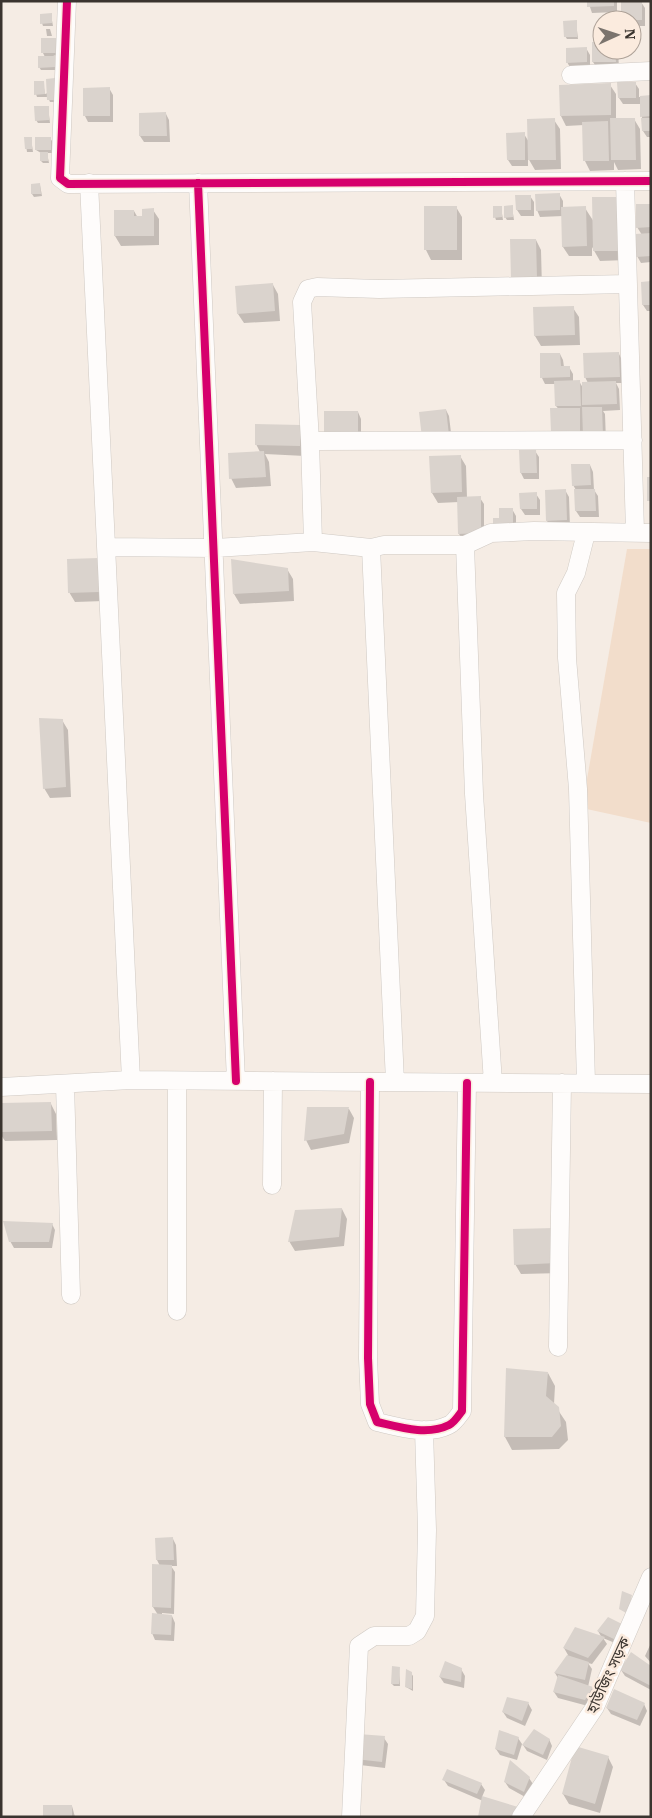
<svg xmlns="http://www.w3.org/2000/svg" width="652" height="1818" font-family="'IBM Plex Serif','Noto Sans Bengali',serif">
	<rect width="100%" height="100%" fill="#f5ece4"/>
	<!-- green -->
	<path fill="#f2ddcb" d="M627 549H651V823L582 808Z"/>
	<!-- shadow -->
	<path fill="#0003" d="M588 1H617V12L592 13Z
		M641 2 645 8V26H632V20Z
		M51 15 53 26H43L42 23Z
		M576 22 578 39H567L565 36Z
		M46 29H50L52 36H47Z
		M42 39H55L57 42V55L53 56 56 70H41L39 67 45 57 43 53Z
		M602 43V50H618L619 68H597L593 62Z
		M586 48 590 55V68L571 69 567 62Z
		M54 80 56 102H50L48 97H37L36 94 43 82 45 94 48 93Z
		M635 83 639 89V97H651V137H647L643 131 641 104H623L619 98Z
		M610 85 616 94V119H634L640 129 641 169 618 170 614 162V170L590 171 585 161 584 125 566 126 561 116Z
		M109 88 113 95V122H88L85 116 84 89Z
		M48 107 50 123H38L36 120Z
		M140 114H166L169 120 170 142H144L140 136Z
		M554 120 560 129 561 169 535 170 528 158V166H512L508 160 524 134 529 142Z
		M25 138H31L33 152H27Z
		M36 138H50L52 141V153H47L49 163H43L41 161V153L36 150Z
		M40 185 42 196 34 197 32 194Z
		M559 194 563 201V208H585L594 222 627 260 600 261 592 247V256H569L563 247V216L540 217 537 210Z
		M530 196 534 202V216H521L517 210Z
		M651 205V262L641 263 637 256 642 235 637 227Z
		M456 207 462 217V260H431L426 250Z
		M501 207 503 220H496L495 217Z
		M512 207 514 220H507L505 217Z
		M153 210 159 219V245L121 246 115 236 134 211 138 218H143Z
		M536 240 541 250 542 288H517Z
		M651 283V311H647L643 305Z
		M273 285 278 294 280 321 244 323 238 314Z
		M535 308H573L579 317 580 345 541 346 535 336Z
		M560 354 563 360 564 367H569L573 374V381H579L583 388 588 383 585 377 619 354 622 360 623 383H616L619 389 620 410 603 411 605 414 606 441 583 438 556 406 555 384H545L542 378Z
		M446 410 449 416 452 441 427 444Z
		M358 412 361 419V440H329Z
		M300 427 305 456 265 454 269 462 271 486 236 488 231 478 260 452 256 444Z
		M535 451 539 457V479H524L521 473Z
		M460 456 466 466 467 498H480L484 504V539L463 540 459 534V502L438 503 432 493Z
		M590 465 593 472 594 490 598 496 599 517H580L576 511V490L573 485Z
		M565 490 569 497 570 527H551L547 521Z
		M536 494 540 500V515H525L521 509Z
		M650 505H651V529L650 528Z
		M512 509 516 516V531L500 520Z
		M98 560 104 601 75 602 69 592Z
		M287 569 293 579 294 601 240 604 234 594Z
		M62 720 68 730 71 797 50 798 44 788Z
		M51 1104 56 1114 57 1140 5 1141 1 1135V1105Z
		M308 1108 349 1109 354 1118 349 1143 311 1150 306 1140Z
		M342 1209 347 1219 344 1246 295 1251 289 1241Z
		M52 1224 55 1230 52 1248H14L10 1241Z
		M555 1229 562 1273 521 1274 515 1264Z
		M548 1373 555 1386 554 1404 566 1422 568 1440 559 1449 512 1450 505 1437Z
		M173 1539 176 1545 177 1566H171L175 1572 174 1614 162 1613V1615L172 1616 175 1623 174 1641 155 1640 152 1633 158 1615 153 1607 160 1566 157 1560Z
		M598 1631 629 1633 622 1646 603 1638 607 1644 592 1664 588 1663 592 1669 588 1687 592 1688 596 1695 588 1706 558 1698 554 1692 558 1678 555 1673 568 1655 564 1648 602 1638Z
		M651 1643V1663L645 1656Z
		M651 1667V1690L625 1676 621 1670Z
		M399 1669 400 1686H394L392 1684Z
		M461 1669 465 1676 464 1688 444 1683 440 1677Z
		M411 1673 413 1676V1691L406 1687Z
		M508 1699 528 1703 532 1710 525 1726 507 1718 503 1712Z
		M644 1704 647 1711 640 1726 611 1714 607 1708Z
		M384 1738 388 1744 385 1768 360 1765 357 1759Z
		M518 1738 522 1744 517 1760 500 1755 496 1749Z
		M549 1739 552 1746 547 1760 527 1751 523 1745Z
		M608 1757 613 1767 600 1813 569 1804 563 1794Z
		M529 1778 533 1784 527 1798 509 1788 505 1782Z
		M444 1780 481 1784 485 1790 482 1797 517 1808 483 1801 448 1786Z
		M72 1806 75 1817H44Z"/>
	<!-- building -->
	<path fill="#dad3cd" d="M587 1H614V6L587 7Z
		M621 1H642V20H621Z
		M52 13V23L40 24V14Z
		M577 20V37H564L563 21Z
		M41 38H56V53H41Z
		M592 42H602V50H615L616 62H592Z
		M587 47V62L566 63V48Z
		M38 56H55V67L38 68Z
		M55 78V100H47L46 79Z
		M34 81H44L45 94 34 95Z
		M617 82H636V98H618Z
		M611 83V115L560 116 559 85Z
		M110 87V116H83V88Z
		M651 95V116L640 117V96Z
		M34 106H49V120L35 121Z
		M166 112 167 136H139V113Z
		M555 118 556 160H528L527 119Z
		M610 118H635L636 160H611Z
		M641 118H651V131H642Z
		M608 121 609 161H583L582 122Z
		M525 132V160H507L506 133Z
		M24 137H32V149H25Z
		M35 137H51V150H35Z
		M40 152H48V161H40Z
		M40 183 41 194H31V184Z
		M560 193V210L536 211 535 194Z
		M515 195H531V210H516Z
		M592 197H621L622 251H593Z
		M636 204H651V227L636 228Z
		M513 205V217L504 218V206Z
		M424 206H457V250H424Z
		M493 206H502V217L493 218Z
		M586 206 587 246 562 247 561 207Z
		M154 208V236H114V210H134V216H142V209Z
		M651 233V256L636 257 635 234Z
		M510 239H536L537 278 511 279Z
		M651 281V305H642L641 282Z
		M273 283 275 311 237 314 235 286Z
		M574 306 575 335 534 336 533 307Z
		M619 352 620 377 584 378 583 353Z
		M540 353H560L561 366H570V377L540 378Z
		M580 380 581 406H555L554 381Z
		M616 381 617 404 582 405V382Z
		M582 407H602L603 435 583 436Z
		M550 408H580V432H551Z
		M446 409 449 435 422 438 419 412Z
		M324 411H358V434H324Z
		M255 424 301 425 300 446 255 445Z
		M536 449 537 473H520L519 450Z
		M264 451 266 477 229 479 228 453Z
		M461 455 462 492 431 493 429 456Z
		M571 464H590L591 485 572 486Z
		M647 477H651V501H647Z
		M566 489 567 520 546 521 545 490Z
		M574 489H595L596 511H575Z
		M537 492V509H520L519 493Z
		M481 496V533L458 534 457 497Z
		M499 508H513V525H493V518H499Z
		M99 558V592L68 593 67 559Z
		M231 559 288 568 289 591 233 594Z
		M39 718 63 719 66 787 43 789Z
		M51 1102 52 1131 1 1132V1103Z
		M307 1107H349L344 1134 304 1141Z
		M342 1208 339 1237 288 1242 295 1210Z
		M3 1221 53 1223 49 1242H9Z
		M555 1228 557 1263 514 1265 513 1229Z
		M506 1368 548 1372 546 1396 559 1407 561 1426 552 1437H504Z
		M173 1537 174 1560H156L155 1538Z
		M152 1564 172 1565 171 1608 152 1607Z
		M622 1591 632 1595 628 1614 619 1609Z
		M152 1613 172 1615 171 1635 151 1634Z
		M608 1617 626 1626 618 1641 597 1631Z
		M575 1627 605 1637 588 1658 563 1648Z
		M631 1652 651 1666V1686L620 1670Z
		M567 1655 589 1662 585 1680 554 1673Z
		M445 1661 462 1668 461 1682 439 1677Z
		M392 1666 400 1667 399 1684H391Z
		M406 1669 412 1672V1689L405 1687Z
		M558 1675 593 1687 585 1700 553 1692Z
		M614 1689 645 1703 637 1720 606 1708Z
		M507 1697 529 1702 522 1721 502 1712Z
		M534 1729 550 1739 543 1755 522 1745Z
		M499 1730 519 1737 514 1755 495 1749Z
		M358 1734 385 1736 382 1762 355 1759Z
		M575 1746 609 1756 595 1804 562 1794Z
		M510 1760 530 1777 524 1792 504 1782Z
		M447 1769 482 1783 477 1794 442 1780Z
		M482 1796 518 1807 514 1817H478Z
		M43 1805H72V1817H43Z"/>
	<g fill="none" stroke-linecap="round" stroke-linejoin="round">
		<!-- minor casing -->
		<g stroke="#cfc9c3" stroke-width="19">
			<path id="minor" d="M67 1 60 178 68 184 651 181
				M571 75 651 71
				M625 181 635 532
				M89 183 131 1080
				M198 183 236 1081
				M310 441 633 440
				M586 533 576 573 566 593 567 658 578 789 586 1083
				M313 542 310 441 302 302 308 289 317 287 379 289 628 284
				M465 545 474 794 493 1083
				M106 547 215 548 313 542 371 548 384 545H465L491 533 534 531 651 533
				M371 548 395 1082
				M370 1082 368 1358 370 1404 377 1422C399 1427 427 1436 449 1425 454 1423 459 1415 462 1411L467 1083
				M65 1084 71 1295
				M1 1087 131 1080 651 1084
				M272 1185 273 1081
				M177 1311V1081
				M558 1347 562 1083
				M351 1817 359 1646 374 1636H409L417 1631 425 1616 427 1530 424 1430
				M521 1817 595 1707 651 1577"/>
		</g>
		<!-- minor -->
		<use href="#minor" stroke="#fefcfb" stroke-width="18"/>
		<!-- cycleway casing -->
		<g stroke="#fbebde" stroke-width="11">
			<path id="cycleway" d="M67 1 60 178 68 184 651 181
				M198 183 236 1081
				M370 1082 368 1358 370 1404 377 1422C399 1427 427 1436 449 1425 454 1423 459 1415 462 1411L467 1083"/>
		</g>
		<!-- cycleway -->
		<use href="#cycleway" stroke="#d6006c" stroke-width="8"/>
	</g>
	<g text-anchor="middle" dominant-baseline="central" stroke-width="5" stroke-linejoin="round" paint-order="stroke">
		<!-- street labels -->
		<g font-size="15" fill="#3a342f" stroke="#fbebde">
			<text transform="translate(608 1675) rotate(-65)">হাউজিং সড়ক</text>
		</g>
	</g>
	<!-- border -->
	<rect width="652" height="1818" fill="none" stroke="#3a342f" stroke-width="5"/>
	<!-- north arrow -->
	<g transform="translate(617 35) rotate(87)"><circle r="24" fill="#fbebde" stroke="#aea298"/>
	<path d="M0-4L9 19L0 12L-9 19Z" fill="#7b746e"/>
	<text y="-8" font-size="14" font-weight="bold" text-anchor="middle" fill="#3a342f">N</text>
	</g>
</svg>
